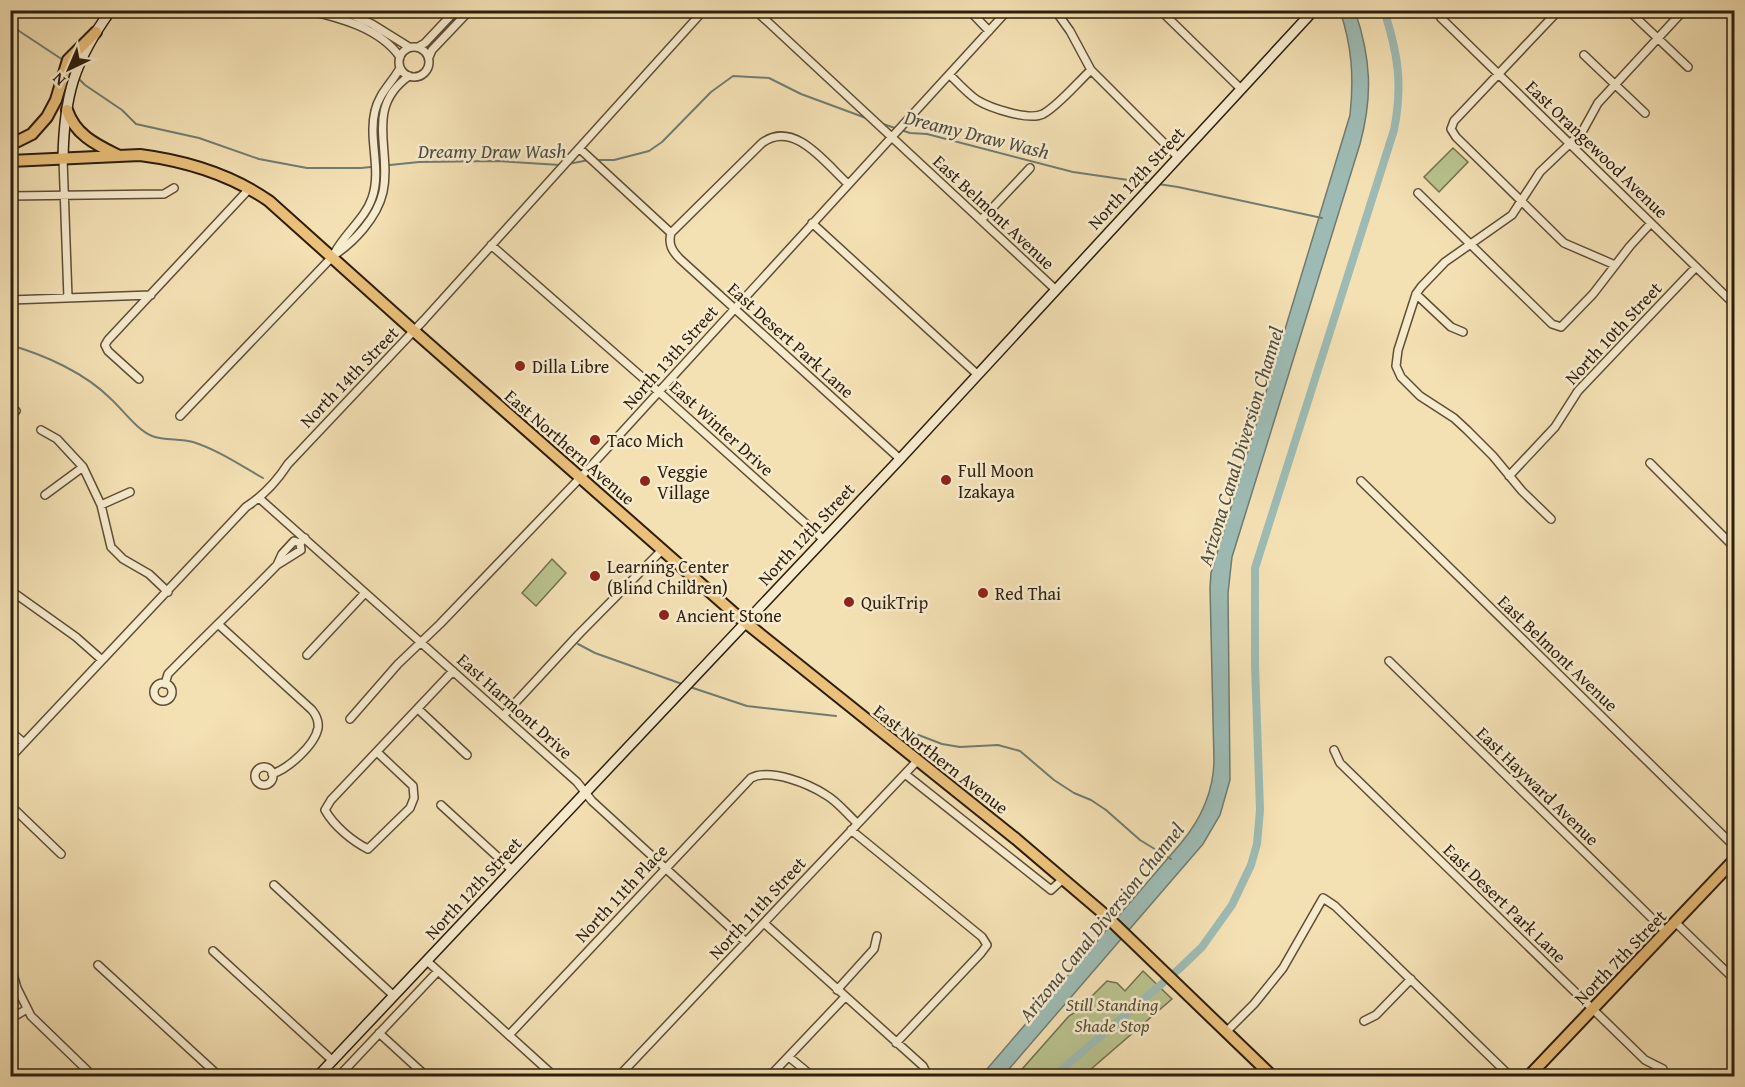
<svg xmlns="http://www.w3.org/2000/svg" width="1745" height="1087" font-family="'Gentium Book Plus',serif">
	<rect width="100%" height="100%" fill="#f3e0b3"/>
	<filter id="stains"><feTurbulence type="fractalNoise" baseFrequency=".00333" numOctaves="4"/><feColorMatrix values="0 0 0 0 .2 0 0 0 0 .09 0 0 0 0 .02 0 0 0 .5 -.17"/></filter>
	<radialGradient id="worn" r=".72"><stop offset=".6" stop-color="#630" stop-opacity="0"/><stop offset="1" stop-color="#630" stop-opacity=".3"/></radialGradient>
	<!-- green -->
	<path fill="#b9c38e" stroke="#73704e" stroke-width="1.5" d="M1453 148 1468 162 1439 192 1424 177Z
		M552 559 566 573 536 606 522 593Z
		M1143 971 1172 999 1083 1076H1016L1069 1016 1077 1011 1107 981 1117 983 1125 991Z"/>
	<!-- water -->
	<path fill="#9dbbb4" stroke="#707c71" stroke-width="1.5" d="M1340 11H1355C1371 58 1373 96 1360 144L1232 557 1228 593 1230 780 1220 815 1203 844 1003 1076H981L1181 843C1201 819 1213 793 1214 762L1210 588 1211 573 1350 115C1354 78 1352 46 1340 11Z"/>
	<g fill="none" stroke-linecap="round" stroke-linejoin="round">
		<!-- stream -->
		<path stroke="#707c71" stroke-width="2" d="M10 25 63 60
			M78 78 85 85 122 110 136 124 199 138 259 159 307 168H361L419 162 497 161 560 165
			M880 123 910 133 927 134 1073 172 1149 183
			M595 160H614L649 151 662 142 711 92 733 76 769 78 801 94 866 118
			M568 164 589 160
			M1158 184 1178 187 1322 218
			M10 345C45 355 85 373 111 399 123 410 137 430 152 436 165 441 180 438 193 442 218 450 240 465 263 478
			M578 644 595 653 685 685
			M690 687 747 706 836 716
			M890 724 942 744 960 747 998 745 1020 751 1054 780 1074 793 1091 800 1106 810 1140 840 1171 859"/>
		<!-- canal -->
		<path stroke="#9dbbb4" stroke-width="8" d="M1054 1076 1179 969 1202 947 1232 905 1251 865 1257 844 1260 810 1255 665V568L1394 130C1403 84 1398 54 1384 10"/>
		<!-- street casing -->
		<g stroke="#5e4e36" stroke-width="10">
			<path id="street" d="M306 10C338 17 380 28 400 57
				M341 10 372 24 409 47
				M755 10 1055 289
				M969 10 989 31
				M1055 10 1070 31 1091 70 1178 157
				M1160 10 1241 89
				M1441 10 1439 14 1441 18 1734 304
				M1559 10 1454 121 1451 129 1456 137 1564 243 1615 265
				M1628 10 1688 67
				M1687 10H1699
				M399 62a15 15 0 1 1 30 0a15 15 0 1 1-30 0Z
				M418 47 425 43 456 10
				M1584 55 1645 113
				M429 57 432 50 470 10
				M950 75C958 83 967 93 977 100 990 108 1029 121 1043 114 1058 106 1078 82 1091 70
				M580 149 671 233
				M63 159 68 298
				M848 184C826 164 794 119 762 143L671 233C668 244 672 251 680 259L900 459
				M1418 193 1552 324 1561 327 1593 294 1630 246 1651 223
				M10 196 164 194 174 188
				M1732 207 1734 204
				M981 220 1030 168
				M812 223 978 375
				M491 245 659 392 824 540
				M334 254C344 234 365 219 372 198 382 170 368 139 375 111 379 93 392 83 400 68
				M1416 294 1451 327 1463 332
				M10 300 151 295
				M139 379 108 351 105 345 108 340 250 188
				M10 409 16 411
				M180 416 333 256C354 242 377 218 383 192 392 149 364 108 409 76
				M41 430 57 439 83 467 101 505 111 547 123 559 149 574 168 592
				M1650 463 1734 547
				M1509 476 1555 427 1578 391 1696 267
				M1361 481 1734 846
				M45 495 83 467
				M259 498 577 782 592 801 746 942
				M101 505 130 492
				M1551 519 1522 491 1493 456 1467 430 1454 418 1420 396 1401 377 1396 366 1398 350 1416 294 1421 287 1445 262 1512 215 1540 172 1582 132 1598 103 1684 10
				M277 565 301 550 300 543
				M10 590 76 637 102 660
				M218 624 312 710C316 715 319 721 318 728 315 745 288 769 272 774
				M307 655 365 593
				M1389 661 1666 932
				M154 692a9 9 0 1 1 18 0a9 9 0 1 1-18 0Z
				M165 684 168 674C204 637 241 602 277 565L282 554 294 541 300 543 305 538
				M418 709 467 755
				M503 716 579 634 662 550
				M350 719 398 664 440 624 580 478 1008 10
				M10 731 24 743
				M1334 750 1340 763 1645 1060 1663 1069
				M377 752 413 786 414 798 410 808 368 849C352 841 334 826 325 810L331 800 453 671
				M10 758 246 507C263 496 277 481 288 464L424 320 704 10
				M255 776a9 9 0 1 1 18 0a9 9 0 1 1-18 0Z
				M905 774 1051 890 1063 879
				M10 805 61 854
				M441 805 512 870
				M851 830 982 937 987 945 981 953 896 1043
				M274 885 394 996
				M1675 922 1734 979
				M764 923 923 1066 926 1072 924 1076
				M213 951 333 1061
				M427 961 554 1076
				M10 964 17 988 31 1016 93 1076
				M98 965 219 1076
				M837 990 874 949 877 936
				M10 1019 27 1009
				M1364 1021 1376 1015 1411 979
				M1226 1032 1254 1004 1283 968 1323 898 1335 906 1510 1076
				M379 1033 426 1076
				M509 1035 751 778C771 768 809 784 826 795 838 802 847 814 857 823
				M789 1057 812 1076
				M339 1076 438 971
				M619 1076 917 761
				M770 1076 845 997"/>
		</g>
		<!-- secondary casing -->
		<g stroke="#2d1e0d" stroke-width="12">
			<path id="secondary" d="M63 159C64 96 74 61 111 10
				M318 1076 900 459 1314 10"/>
		</g>
		<!-- primary casing -->
		<g stroke="#2d1e0d" stroke-width="14">
			<path id="primary" d="M67 110C75 135 97 145 119 156
				M10 145 32 134 47 117 56 100 68 60 96 32
				M10 161 140 155C187 161 230 174 269 201L414 331 735 614 1016 839 1104 914 1272 1076
				M1529 1076 1734 860"/>
		</g>
		<!-- street -->
		<use href="#street" stroke="#f7ebce" stroke-width="7"/>
		<!-- secondary -->
		<use href="#secondary" stroke="#f7ebce" stroke-width="9"/>
		<!-- primary -->
		<use href="#primary" stroke="#eac07a" stroke-width="10"/>
	</g>
	<!-- markers -->
	<g fill="#8f2418" stroke="#f7ebce" stroke-width="2">
		<circle cx="520" cy="366" r="6"/>
		<circle cx="595" cy="440" r="6"/>
		<circle cx="946" cy="480" r="6"/>
		<circle cx="645" cy="481" r="6"/>
		<circle cx="595" cy="576" r="6"/>
		<circle cx="983" cy="593" r="6"/>
		<circle cx="849" cy="602" r="6"/>
		<circle cx="664" cy="615" r="6"/>
	</g>
	<g text-anchor="middle" dominant-baseline="central" stroke-width="5" stroke-linejoin="round" paint-order="stroke">
		<!-- street labels -->
		<g font-size="18" fill="#2d1e0d" stroke="#f7ebce">
			<text transform="translate(1597 149) rotate(44)">East Orangewood Avenue</text>
			<text transform="translate(1136 178) rotate(-47)">North 12th Street</text>
			<text transform="translate(994 212) rotate(43)">East Belmont Avenue</text>
			<text transform="translate(1613 333) rotate(-47)">North 10th Street</text>
			<text transform="translate(791 340) rotate(42)">East Desert Park Lane</text>
			<text transform="translate(670 357) rotate(-48)">North 13th Street</text>
			<text transform="translate(349 377) rotate(-46)">North 14th Street</text>
			<text transform="translate(722 428) rotate(42)">East Winter Drive</text>
			<text transform="translate(570 447) rotate(41)">East Northern Avenue</text>
			<text transform="translate(806 534) rotate(-47)">North 12th Street</text>
			<text transform="translate(1558 653) rotate(44)">East Belmont Avenue</text>
			<text transform="translate(515 706) rotate(42)">East Harmont Drive</text>
			<text transform="translate(941 759) rotate(38)">East Northern Avenue</text>
			<text transform="translate(1538 786) rotate(44)">East Hayward Avenue</text>
			<text transform="translate(473 888) rotate(-47)">North 12th Street</text>
			<text transform="translate(621 893) rotate(-47)">North 11th Place</text>
			<text transform="translate(1505 903) rotate(44)">East Desert Park Lane</text>
			<text transform="translate(757 908) rotate(-47)">North 11th Street</text>
			<text transform="translate(1620 957) rotate(-46)">North 7th Street</text>
		</g>
		<!-- poi labels -->
		<g font-size="18" fill="#2d1e0d" stroke="#f7ebce" text-anchor="start">
			<text x="532" y="366">Dilla Libre</text>
			<text x="607" y="440">Taco Mich</text>
			<text x="958" y="470">Full Moon<tspan x="958" dy="21">Izakaya</tspan></text>
			<text x="657" y="471">Veggie<tspan x="657" dy="21">Village</tspan></text>
			<text x="607" y="566">Learning Center<tspan x="607" dy="21">(Blind Children)</tspan></text>
			<text x="995" y="593">Red Thai</text>
			<text x="861" y="602">QuikTrip</text>
			<text x="676" y="615">Ancient Stone</text>
		</g>
		<!-- park labels -->
		<g font-size="18" font-style="italic" fill="#575034" stroke="#f7ebce">
			<text x="1112" y="1004">Still Standing<tspan x="1112" dy="21">Shade Stop</tspan></text>
		</g>
		<!-- water labels -->
		<g font-size="20" font-style="italic" fill="#4f4d3f" stroke="#f7ebce">
			<text transform="translate(977 134) rotate(14)">Dreamy Draw Wash</text>
			<text x="492" y="150">Dreamy Draw Wash</text>
			<text transform="translate(1240 446) rotate(-73)">Arizona Canal Diversion Channel</text>
			<text transform="translate(1101 922) rotate(-51)">Arizona Canal Diversion Channel</text>
		</g>
	</g>
	<!-- margin -->
	<rect width="1745" height="1087" fill="none" stroke="#f3e0b3" stroke-width="36"/>
	<rect x="12" y="12" width="1721" height="1063" fill="none" stroke="#2d1e0d" stroke-width="3"/>
	<rect x="18" y="18" width="1709" height="1051" fill="none" stroke="#2d1e0d" stroke-width="1.5"/>
	<!-- north arrow -->
	<g transform="translate(69 69) rotate(224)" stroke="#f7ebce" stroke-width="4.5" paint-order="stroke">
	<path d="M0-4.5L10 22L0 15L-10 22Z" fill="#2d1e0d"/>
	<text y="-9" font-size="16" font-weight="bold" text-anchor="middle" fill="#2d1e0d">N</text>
	</g>
	<rect width="100%" height="100%" filter="url(#stains)"/>
	<rect width="100%" height="100%" fill="url(#worn)"/>
</svg>
